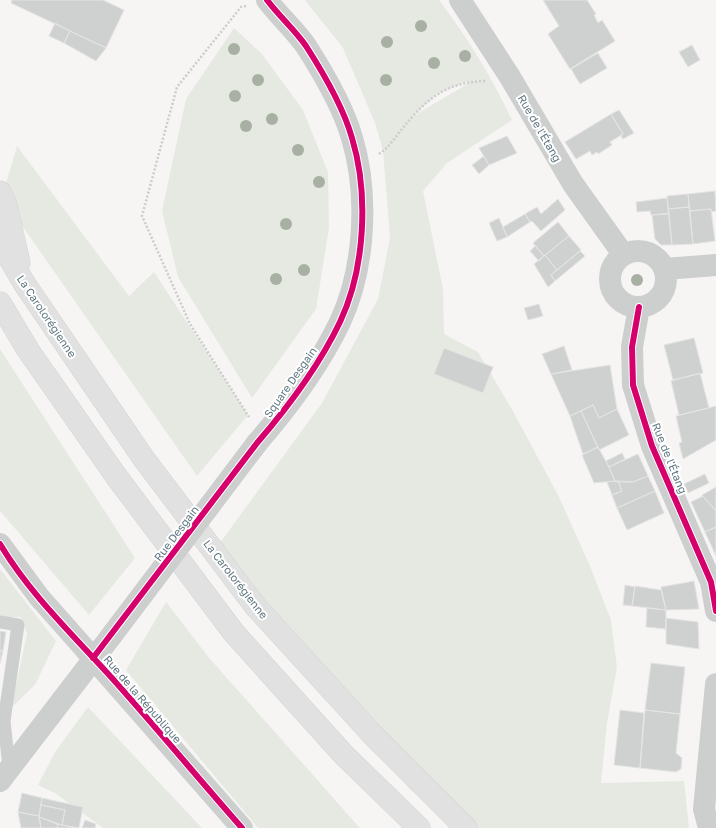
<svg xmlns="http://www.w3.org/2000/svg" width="716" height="828" font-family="'Golos Text',sans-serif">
	<rect width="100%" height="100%" fill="#f6f5f4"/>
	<!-- green -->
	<path fill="#e6e9e2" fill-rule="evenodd" d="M305 0H439C468 38 492 78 512 120L447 163 423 191 443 289 444 334 478 352 514 413 559 497 590 566 611 620 617 667 607 723 601 783 684 781 689 828H460L410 789 214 551 322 403 378 299 390 238 383 151 375 123 343 48ZM465 82H471L413 116 437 94Z
		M234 28 262 54 303 110 328 172 329 228 316 309 252 398 178 277 162 211 186 99Z
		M17 146 129 296 154 272 248 415 197 476 2 197Z
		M0 349 135 558 89 615 0 511Z
		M0 569 56 641 35 685 11 708 27 634 21 617H0Z
		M166 602 210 659 360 828H258L126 670Z
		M88 707 202 828H103L55 793 38 785 55 752Z"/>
	<!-- building -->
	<path fill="#cfd1d1" stroke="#e5e4e4" d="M12 0H103L124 10 106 48 11 3Z
		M543 0H587L596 14 594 15 598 23 602 20 615 41 570 69 548 34 559 26Z
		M55 23 70 31 64 43 49 36Z
		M70 31 106 48 96 61 64 43Z
		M692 45 700 60 688 67 679 52Z
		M598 53 607 68 580 84 571 69Z
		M619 110 634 133 623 139 621 136 623 134 611 114Z
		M611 114 623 134 610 142 612 145 598 154 597 152 592 155 590 151 576 159 565 142Z
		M507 136 517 153 489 165 479 148Z
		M484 156 489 165 479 174 472 165Z
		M715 191 716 211 711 212V209L690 211 688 194Z
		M688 194 689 207 668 209 667 196Z
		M667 198 669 214 651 215 650 211 637 212 636 202Z
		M558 199 565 210 541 231 532 221 530 222 525 214 537 207 541 214Z
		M689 207 693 244 672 245 668 209Z
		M711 209 715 241 693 244 690 211Z
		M669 213 672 245H661L655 239 652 215Z
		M525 214 530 222 507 237 503 227Z
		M499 218 507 237 497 241 489 223Z
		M558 222 569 236 544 256 533 243Z
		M569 236 581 250 557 270 545 255Z
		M535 246 544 256 539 261 530 251Z
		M580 251 585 256 555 281 551 275Z
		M545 255 557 270 551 275 555 281 548 287 534 264Z
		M539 304 543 316 528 320 524 308Z
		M694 338 703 373 673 380 664 345Z
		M564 346 572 370 551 374 542 354Z
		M444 348 493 367 483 393 434 374Z
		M610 365 617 409 599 418 593 405 570 416 551 374Z
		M700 373 709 408 679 415 671 381Z
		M593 405 599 418 617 409 629 435 599 450 581 411Z
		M716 406V440L683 459 679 443 682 442 676 416Z
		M581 411 598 447 583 454 570 416Z
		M598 447 609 467 615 481 594 483 582 455Z
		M622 453 625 459 609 467 606 461Z
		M638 454 648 476 633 482H615L609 467Z
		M705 474 709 483 688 493 684 484Z
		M648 476 655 491 617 508 612 495 622 491 618 481 633 482Z
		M615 481H618L622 491 612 495 607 482Z
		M716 487V511L702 495Z
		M655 491 664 513 627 530 617 508Z
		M703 496 716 511V527L705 532 691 502Z
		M716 527V556L705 532Z
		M694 581 699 609 666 610 661 587Z
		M625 585 635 587 632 606 623 605Z
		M635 586 661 590 666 610 632 606Z
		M647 608 666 610V629L646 627Z
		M666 618 698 622 699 649 666 644Z
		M0 631 6 632 3 651H0Z
		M0 651H3L0 664Z
		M651 663 685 667 680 714 645 710Z
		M620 710 644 713 640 768 614 765Z
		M645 710 680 714 676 753 682 758 681 769 676 772 640 768Z
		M22 793 42 798 39 816 18 812Z
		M42 798 83 807 79 828 62 825 65 810 41 805Z
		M41 805 65 810 62 825 39 817Z
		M18 812 39 816 41 828H21Z
		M39 817 57 824 58 828H41Z
		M85 820 96 824 95 828H82Z
		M57 824 76 828H58Z"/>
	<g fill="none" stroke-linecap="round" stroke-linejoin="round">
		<!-- motorway casing -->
		<g stroke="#d2d3d3" stroke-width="23">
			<path id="motorway" d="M0 192 6 205 19 263
				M0 242 24 283 144 459 256 607 372 734 466 828
				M0 303 28 350 116 476 234 633 343 754 419 828"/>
		</g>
		<!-- path -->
		<path stroke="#cccccd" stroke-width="2.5" stroke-dasharray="2 2" stroke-linecap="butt" d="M246 6 241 7 177 87 142 216 190 324 249 417
			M379 154C388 148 395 138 402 129 426 99 446 82 486 81"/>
		<!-- service -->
		<path stroke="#cdcfcf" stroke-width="13" d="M0 622 18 625 4 721 9 768"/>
		<!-- minor -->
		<path stroke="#cdcfcf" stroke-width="22" d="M460 0 510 77 573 184 623 254
			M610 279a28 28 0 1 1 56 0a28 28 0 1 1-56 0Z
			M665 269 716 265
			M639 307 632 347 633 385 652 446 711 582 716 611
			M93 658 242 828
			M709 828 704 809 716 684"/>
		<!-- tertiary -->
		<path stroke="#cdcfcf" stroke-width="22" d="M257 443C289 406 319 366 340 322 365 269 369 194 352 138 343 106 324 74 306 46 295 30 279 16 267 0
			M0 544 39 597 93 658
			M0 781 112 635"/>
		<!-- motorway -->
		<use href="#motorway" stroke="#e1e1e2" stroke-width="22"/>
		<!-- tertiary-bridge -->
		<path stroke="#cdcfcf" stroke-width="22" d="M112 635 257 443"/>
		<!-- cycleway casing -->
		<g stroke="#fff" stroke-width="8">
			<path id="cycleway" d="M639 307 632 347 633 385 652 446 711 582 716 611
				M0 544C29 593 72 634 111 677 155 726 198 778 242 828
				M93 658 257 443C289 406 319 366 340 322 365 269 369 194 352 138 343 106 324 74 306 46 295 30 279 16 267 0"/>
		</g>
		<!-- cycleway -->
		<use href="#cycleway" stroke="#d6006c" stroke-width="6"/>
	</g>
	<!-- trees -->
	<g fill="#a7b0a2">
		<circle cx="421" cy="26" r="6"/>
		<circle cx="387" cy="42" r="6"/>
		<circle cx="234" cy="49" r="6"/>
		<circle cx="465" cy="56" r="6"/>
		<circle cx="434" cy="63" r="6"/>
		<circle cx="258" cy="80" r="6"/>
		<circle cx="386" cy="80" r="6"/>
		<circle cx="235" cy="96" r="6"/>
		<circle cx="272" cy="119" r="6"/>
		<circle cx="246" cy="126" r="6"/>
		<circle cx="298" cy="150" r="6"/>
		<circle cx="319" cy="182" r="6"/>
		<circle cx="286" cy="224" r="6"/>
		<circle cx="304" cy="270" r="6"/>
		<circle cx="276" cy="279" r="6"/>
		<circle cx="637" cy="280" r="6"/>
	</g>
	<g text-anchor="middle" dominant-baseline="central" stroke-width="4" stroke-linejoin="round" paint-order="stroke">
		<!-- street labels -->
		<g font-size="11" fill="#607680" stroke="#fff">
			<text transform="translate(540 128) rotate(60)">Rue de l'Étang</text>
			<text transform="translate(47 316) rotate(56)">La Carolorégienne</text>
			<text transform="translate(290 382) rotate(-55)">Square Desgain</text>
			<text transform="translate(670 458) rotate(68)">Rue de l'Étang</text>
			<text transform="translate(176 533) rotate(-53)">Rue Desgain</text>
			<text transform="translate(236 579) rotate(52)">La Carolorégienne</text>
			<text transform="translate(143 699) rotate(49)">Rue de la République</text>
		</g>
	</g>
</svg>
